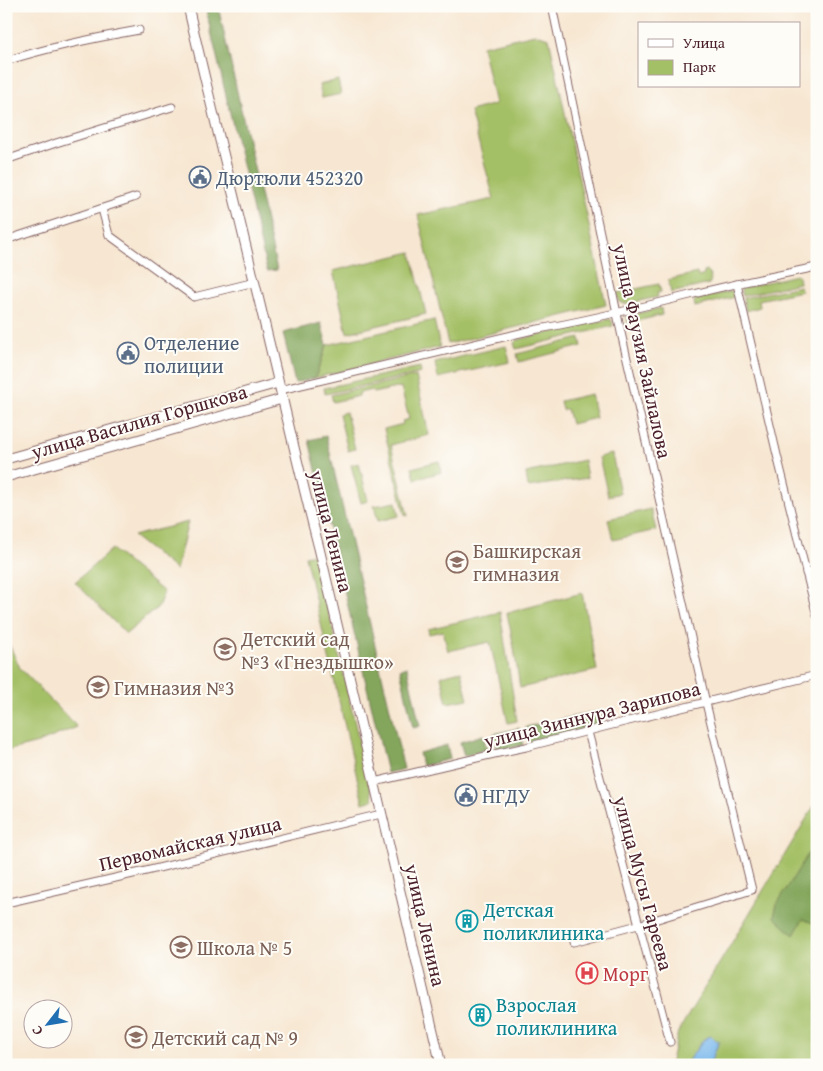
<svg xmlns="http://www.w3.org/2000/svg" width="823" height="1071" viewBox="0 0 823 1071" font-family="'Gentium Book Plus',serif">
<rect width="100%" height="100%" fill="#fdfcf7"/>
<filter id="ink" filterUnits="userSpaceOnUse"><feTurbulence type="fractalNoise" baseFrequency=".02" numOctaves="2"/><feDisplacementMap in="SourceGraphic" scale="10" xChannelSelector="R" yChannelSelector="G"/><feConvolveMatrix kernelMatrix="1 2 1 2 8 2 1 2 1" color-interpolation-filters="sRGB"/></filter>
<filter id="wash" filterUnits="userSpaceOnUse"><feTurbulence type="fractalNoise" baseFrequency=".0096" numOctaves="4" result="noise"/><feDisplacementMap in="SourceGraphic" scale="20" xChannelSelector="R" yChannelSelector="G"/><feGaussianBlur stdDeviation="1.12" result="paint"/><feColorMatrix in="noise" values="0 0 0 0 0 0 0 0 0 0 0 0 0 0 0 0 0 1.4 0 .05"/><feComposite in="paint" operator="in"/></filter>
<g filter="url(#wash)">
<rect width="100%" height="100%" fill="#f7e7d2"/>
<g fill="#a4c066" stroke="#777048">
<polygon points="535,34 549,38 606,305 448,344 418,215 494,199 470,111 495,104 482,46"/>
<polygon points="338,80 341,94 322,98 319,85"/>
<polygon points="411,252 426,314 347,333 333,271"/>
<path d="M707,271c4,4 5,9 2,13l-38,9 -3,-13 29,-7 1,4 6,-2v-3z"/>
<polygon points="796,275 798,276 799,283 742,296 741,290 742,288"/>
<polygon points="659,284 661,292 657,293 658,297 625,304 619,302 617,293"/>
<polygon points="800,286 801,291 759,300 760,307 746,311 743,298"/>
<polygon points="732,291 734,292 735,297 695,307 694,301 696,299"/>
<polygon points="661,308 662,315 628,323 626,316"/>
<polygon points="609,319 612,321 613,326 516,349 514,343 517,340"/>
<polygon points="434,320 440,347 315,378 327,345"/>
<polygon points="580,338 582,346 519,362 517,354"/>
<polygon points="506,346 510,362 438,378 435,363"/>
<polygon points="420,367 421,373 325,394 324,388"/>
<polygon points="416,376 429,435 391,445 408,516 405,515 384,429 403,424 402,421 409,419 401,387 373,393 372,390 359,393 359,396 333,402 331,395"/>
<polygon points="591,394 596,418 571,424 567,409 562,410 560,401"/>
<polygon points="346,412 355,449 348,451 339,414"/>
<polygon points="612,454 620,493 608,496 599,457"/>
<polygon points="584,460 587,478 528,487 526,473"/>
<polygon points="439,461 442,472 415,479 412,468"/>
<polygon points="359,463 368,501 361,503 351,465"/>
<polygon points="396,502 399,516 378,521 374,506"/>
<polygon points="651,509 656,530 613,540 608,519"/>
<polygon points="188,522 176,570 133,536"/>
<polygon points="112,549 164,592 158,607 126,634 75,582"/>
<polygon points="315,554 373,800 363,803 305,556"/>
<polygon points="582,593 597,670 520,688 514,648 507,613"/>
<polygon points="500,612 517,721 508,723 490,642 448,651 443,631 429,634 428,629"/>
<polygon points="6,638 20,668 77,727 38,743 6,751"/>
<polygon points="461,671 468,699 447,703 441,676"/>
<polygon points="817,801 817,1065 670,1065 678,1032"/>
</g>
<g fill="#83a65b" stroke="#666243">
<polygon points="205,6 218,6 277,270 267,271"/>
<polygon points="321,323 327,345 315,378 295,383 283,333"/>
<polygon points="326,436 404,769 387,773 309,440"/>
<polygon points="407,667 420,726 413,728 400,669"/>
<polygon points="600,711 604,725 529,744 526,727"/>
<polygon points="519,728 523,745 497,751 493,734"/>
<polygon points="483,735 487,749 464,756 460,742"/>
<polygon points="447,745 450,759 422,766 419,753"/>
<polygon points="817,839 817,921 815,924 803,919 794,935 774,917 777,904"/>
</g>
<polygon fill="#78b7ec" stroke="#616b8c" points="710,1036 719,1042 710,1063 708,1065 685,1065 703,1040"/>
</g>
<g filter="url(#ink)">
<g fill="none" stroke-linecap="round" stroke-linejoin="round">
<g stroke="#876565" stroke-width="9">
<g id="minor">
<polyline points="552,6 622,337 706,703 752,890 638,925 574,942"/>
<polyline points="678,6 678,7"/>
<path d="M6,61c43,-14 88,-23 133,-31"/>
<polyline points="6,160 56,143 172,107"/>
<polyline points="102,209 109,235 194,297 255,282"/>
<polyline points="6,240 136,197"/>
<polyline points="737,284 777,455 817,616"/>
<path d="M280,390l253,-60c53,-9 105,-22 157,-35 42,-11 84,-19 127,-28"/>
<polyline points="806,573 817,570"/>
<polyline points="588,732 670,1042"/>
<polyline points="374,782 494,754 526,747 608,726 817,675"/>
<polyline points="6,903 146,871 381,814"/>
</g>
</g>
<g stroke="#876565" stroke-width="11">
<g id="major">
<path d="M188,6c20,89 43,177 64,266 23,92 43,184 67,276l122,517"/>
<polyline points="6,459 278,383"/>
<polyline points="6,477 282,399"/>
</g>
</g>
<use href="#minor" stroke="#fff" stroke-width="7"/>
<use href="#major" stroke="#fff" stroke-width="9"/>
</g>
</g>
<defs>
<g id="civic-ring" transform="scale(1.125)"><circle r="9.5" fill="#fdfcf7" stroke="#5c6f8a" stroke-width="1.5"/><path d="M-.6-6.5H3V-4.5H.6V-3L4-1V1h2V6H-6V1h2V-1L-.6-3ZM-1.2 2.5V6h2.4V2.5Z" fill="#5c6f8a"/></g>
<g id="school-ring" transform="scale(1.125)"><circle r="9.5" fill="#fdfcf7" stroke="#8d6e63" stroke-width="1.5"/><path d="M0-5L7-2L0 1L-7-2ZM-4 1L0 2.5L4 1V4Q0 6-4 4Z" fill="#8d6e63"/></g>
<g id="building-ring" transform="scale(1.125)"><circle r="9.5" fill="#fdfcf7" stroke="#0f9aa8" stroke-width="1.5"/><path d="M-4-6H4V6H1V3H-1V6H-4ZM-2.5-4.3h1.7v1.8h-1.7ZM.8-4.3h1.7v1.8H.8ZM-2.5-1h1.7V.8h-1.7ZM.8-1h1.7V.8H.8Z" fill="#0f9aa8"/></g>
<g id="hospital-ring" transform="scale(1.125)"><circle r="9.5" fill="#fdfcf7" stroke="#e0444e" stroke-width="1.5"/><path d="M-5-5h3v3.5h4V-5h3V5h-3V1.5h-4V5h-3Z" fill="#e0444e"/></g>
</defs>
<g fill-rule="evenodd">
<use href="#civic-ring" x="200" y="177"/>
<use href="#civic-ring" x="128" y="353"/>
<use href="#school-ring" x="457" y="562"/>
<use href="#school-ring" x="225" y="649"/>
<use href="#school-ring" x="98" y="687"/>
<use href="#civic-ring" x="466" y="795"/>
<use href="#building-ring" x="467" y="921"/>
<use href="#school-ring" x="181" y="947"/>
<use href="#hospital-ring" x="587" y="973"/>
<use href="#building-ring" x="480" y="1015"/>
<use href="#school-ring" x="136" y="1037"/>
</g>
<g text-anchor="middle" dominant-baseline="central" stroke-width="4" stroke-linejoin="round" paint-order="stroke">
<g font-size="20" fill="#4e5e75" stroke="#fdfcf7" text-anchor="start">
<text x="216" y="177">Дюртюли 452320</text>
<text x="144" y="342">Отделение<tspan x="144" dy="23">полиции</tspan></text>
<text x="482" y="795">НГДУ</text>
</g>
<g font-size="20" fill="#4a1f2b" stroke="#fdfcf7">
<text transform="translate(643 351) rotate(78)">улица Фаузия Зайлалова</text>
<text transform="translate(139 421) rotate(-16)">улица Василия Горшкова</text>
<text transform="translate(332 531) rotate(76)">улица Ленина</text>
<text transform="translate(592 714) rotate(-14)">улица Зиннура Зарипова</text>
<text transform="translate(190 843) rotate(-13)">Первомайская улица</text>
<text transform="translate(644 883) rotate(75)">улица Мусы Гареева</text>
<text transform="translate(426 925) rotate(77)">улица Ленина</text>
</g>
<g font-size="20" fill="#785e54" stroke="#fdfcf7" text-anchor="start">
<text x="473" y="550">Башкирская<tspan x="473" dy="23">гимназия</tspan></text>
<text x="241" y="638">Детский сад<tspan x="241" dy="23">№3 «Гнездышко»</tspan></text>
<text x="114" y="687">Гимназия №3</text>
<text x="197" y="947">Школа № 5</text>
<text x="152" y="1037">Детский сад № 9</text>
</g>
<g font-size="20" fill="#0d838f" stroke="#fdfcf7" text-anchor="start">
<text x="483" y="909">Детская<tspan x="483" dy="23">поликлиника</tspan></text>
<text x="496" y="1004">Взрослая<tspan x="496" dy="23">поликлиника</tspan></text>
</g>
<g font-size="20" fill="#be3a42" stroke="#fdfcf7" text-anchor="start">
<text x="603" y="973">Морг</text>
</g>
</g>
<rect width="823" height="1071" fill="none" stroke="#fdfcf7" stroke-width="25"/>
<rect x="638" y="22" width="162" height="65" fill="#fdfcf7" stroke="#b5a4a5"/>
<rect x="648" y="39" width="25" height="8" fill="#ffffff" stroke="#b5a4a5"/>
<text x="683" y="48" font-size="15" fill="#4a1f2b">Улица</text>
<rect x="648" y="60" width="25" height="15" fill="#a4c066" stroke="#b5a4a5"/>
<text x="683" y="72" font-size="15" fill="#4a1f2b">Парк</text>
<g transform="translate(48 1024) rotate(239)"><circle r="24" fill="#fdfcf7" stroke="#b5a4a5"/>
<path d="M0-4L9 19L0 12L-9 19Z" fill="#1f6fb2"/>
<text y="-8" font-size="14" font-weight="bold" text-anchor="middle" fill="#4a1f2b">С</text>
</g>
</svg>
